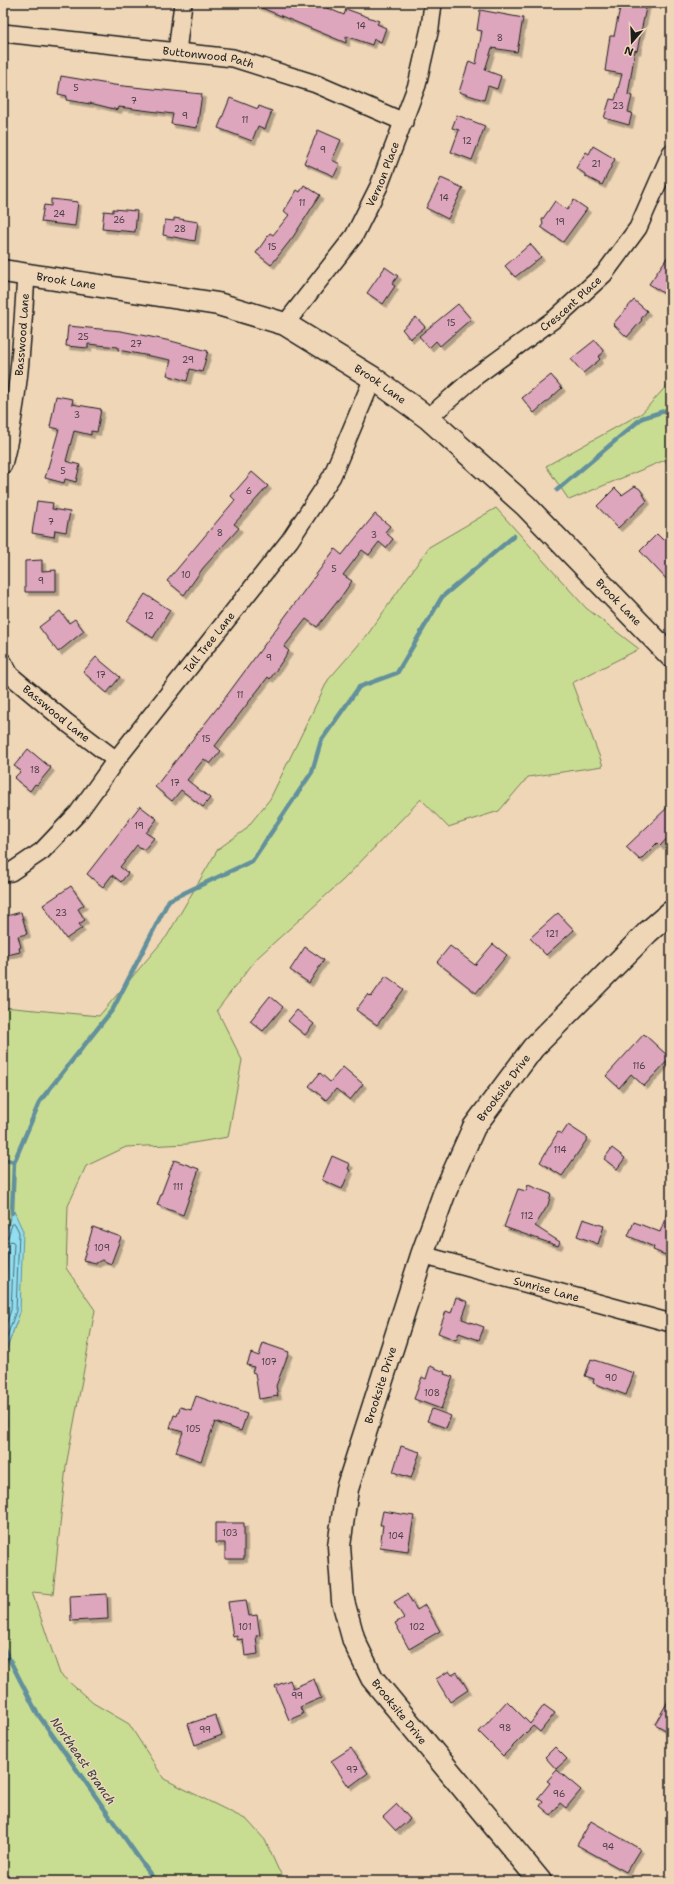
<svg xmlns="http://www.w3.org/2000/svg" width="674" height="1884" viewBox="0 0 674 1884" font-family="'Shantell Sans',sans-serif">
<defs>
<filter id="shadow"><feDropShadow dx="3.5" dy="3.5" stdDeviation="0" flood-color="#0004"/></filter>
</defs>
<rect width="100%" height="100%" fill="#efd6b7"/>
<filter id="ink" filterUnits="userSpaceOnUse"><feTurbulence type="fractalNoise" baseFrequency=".025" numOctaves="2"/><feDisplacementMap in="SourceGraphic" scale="8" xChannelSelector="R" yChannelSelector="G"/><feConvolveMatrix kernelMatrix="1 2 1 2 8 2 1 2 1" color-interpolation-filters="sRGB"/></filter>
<g filter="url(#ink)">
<g fill="#c9dd92" stroke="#727c57">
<polygon points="671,381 671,469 665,460 569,500 546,466 642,413"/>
<polygon points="496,508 586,608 639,649 572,683 603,766 528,777 499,811 448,827 421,799 343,880 257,958 217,1010 242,1060 228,1137 187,1144 126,1147 86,1166 68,1206 66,1268 95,1310 66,1466 53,1594 32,1592 60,1674 93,1703 129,1724 164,1779 247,1820 265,1840 278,1869 286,1881 3,1881 3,1463 7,1424 5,1354 20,1312 13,1209 3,1241 3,1007 99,1016 167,936 218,849 245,830 270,799 328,680 368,634 429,547"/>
</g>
<polygon fill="#91def1" stroke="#62909c" points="13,1209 23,1231 20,1312 5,1354 7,1424 3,1463 3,1241"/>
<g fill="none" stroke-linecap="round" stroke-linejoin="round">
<g stroke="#4b6a71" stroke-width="1">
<polyline points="3,1239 8,1237 12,1224 15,1224 19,1232 16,1311 3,1348"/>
<polyline points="3,1244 12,1241 14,1243 11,1310 3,1333"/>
<polyline points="3,1250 8,1252 5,1309 3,1316"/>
<polyline points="3,1385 3,1426"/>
</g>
<g stroke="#62909c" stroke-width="4.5">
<polyline points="557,490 642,418 671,409"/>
<polyline points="3,1159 14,1162 12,1213"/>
<polyline points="14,1162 40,1101 113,1009 169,900 252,861 312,772 321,741 359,687 397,673 442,597 514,536"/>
<polyline points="3,1647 37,1713 155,1881"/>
</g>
</g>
<g fill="#dda6bd" stroke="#1c1c1c" filter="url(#shadow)">
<polygon points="250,3 315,3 344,15 346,9 379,21 377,24 386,28 381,42 374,39 372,45 346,36 346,43"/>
<polygon points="621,3 647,3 637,51 635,50 628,95 632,96 628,112 632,113 629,125 604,118 610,99 615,100 622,74 605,71 610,36 614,36"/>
<polygon points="480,10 523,18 517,52 492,48 485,70 501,76 497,89 488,86 484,100 459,92 469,61 476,64 482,31 477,30"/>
<polygon points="61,76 114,85 202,94 197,128 171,124 173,114 119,107 118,110 90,103 90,104 66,100 67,96 58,94"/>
<polygon points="230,98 258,109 259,106 272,111 265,129 258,126 252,141 218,128"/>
<polygon points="457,115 485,126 472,160 451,152 459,130 452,128"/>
<polygon points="318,130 341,140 332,160 340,164 334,176 304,163"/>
<polygon points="593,146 615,159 602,185 585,176 585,174 576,168 586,152 589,154"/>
<polygon points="441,178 463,188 448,219 426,208"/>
<polygon points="304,185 320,195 293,237 271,265 256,253 270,233 273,235 289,215 284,211 297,190 300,192"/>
<polygon points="51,199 78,202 75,226 41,222 44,205 51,206"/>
<polygon points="574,200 587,209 563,242 541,227 543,224 542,220 555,201 567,210"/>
<polygon points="113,209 137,211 135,232 102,229 104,211 113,212"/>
<polygon points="174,218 198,222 195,241 163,235 165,220 174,221"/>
<polygon points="530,244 541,257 515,277 505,266"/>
<polygon points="671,252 671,298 649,284"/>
<polygon points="385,267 398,276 392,284 395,286 383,304 367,293"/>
<polygon points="634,300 647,311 641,319 642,320 627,337 613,324"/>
<polygon points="458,304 471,319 440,346 436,341 429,348 419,336"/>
<polygon points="416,317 425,327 410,339 402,329"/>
<polygon points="68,326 121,331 171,341 208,351 202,372 190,369 187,381 167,375 171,360 118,350 118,347 88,344 88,348 66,346"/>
<polygon points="595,340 604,352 598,357 600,359 598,361 583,373 571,359"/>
<polygon points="551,375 562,388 534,413 522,398"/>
<polygon points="56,396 73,399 72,404 101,409 97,432 91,431 91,435 74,431 66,461 80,465 76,482 65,479 64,483 45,478 59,429 50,427"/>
<polygon points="252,472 268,486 234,524 239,528 203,568 184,595 167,581 235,500 231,496"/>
<polygon points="635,486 640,489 647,501 618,528 597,506 615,488 622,495"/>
<polygon points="37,501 53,503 52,509 70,512 66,532 55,530 54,537 32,533"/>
<polygon points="375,514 390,526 385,532 393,539 386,548 379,542 369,555 362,550 343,575 352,581 341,597 317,627 306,619 284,647 289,651 270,679 268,677 215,746 221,751 210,764 204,759 187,780 210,798 203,807 181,790 172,801 155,787 222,702 335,549 342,555"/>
<polygon points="671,532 671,584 640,551 657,534 663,540"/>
<polygon points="42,560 42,571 56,570 56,592 25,592 25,561"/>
<polygon points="145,594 170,610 153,638 127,621"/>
<polygon points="60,611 69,623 75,619 84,631 58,652 39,627"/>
<polygon points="96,657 120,677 107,693 83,672"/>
<polygon points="28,749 51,768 37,785 35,784 30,791 14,778 21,771 14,766"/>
<polygon points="671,804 671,834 660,846 657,843 640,860 626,847"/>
<polygon points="140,806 157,819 146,833 154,838 144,850 137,845 120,867 128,873 121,882 112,875 103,887 87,874"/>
<polygon points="71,886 84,905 78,909 85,920 79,924 82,928 66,939 43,905"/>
<polygon points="21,912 27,934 18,936 21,947 19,948 20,952 3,956 3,917"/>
<polygon points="558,913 574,930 546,955 530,938"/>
<polygon points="493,944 507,955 476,993 437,962 450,946 475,965"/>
<polygon points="305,947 324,960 309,983 290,970"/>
<polygon points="386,976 404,989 377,1025 356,1010 368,994 371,997"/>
<polygon points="270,996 283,1007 263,1031 250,1021"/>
<polygon points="297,1010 314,1024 305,1035 288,1021"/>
<polygon points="644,1034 670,1058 644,1086 631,1074 619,1088 606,1076"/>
<polygon points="343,1067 363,1084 350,1100 336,1089 326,1100 309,1086 320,1073 330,1082"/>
<polygon points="568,1125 588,1138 562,1176 540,1162 558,1132 562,1134"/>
<polygon points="612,1148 625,1158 617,1169 604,1159"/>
<polygon points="332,1156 350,1164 348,1169 350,1170 342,1189 322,1180"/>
<polygon points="174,1160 199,1169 183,1215 157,1205"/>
<polygon points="528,1185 551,1194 548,1205 535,1226 560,1242 558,1246 504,1227 518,1189 526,1191"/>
<polygon points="670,1206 671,1257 653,1250 654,1247 628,1236 634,1222 660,1232"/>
<polygon points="583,1219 604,1226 598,1244 577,1236"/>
<polygon points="93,1227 121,1237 111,1264 102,1260 96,1263 83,1260"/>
<polygon points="456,1297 468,1302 462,1319 484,1327 479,1340 459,1333 456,1340 438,1333 446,1311 451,1313"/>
<polygon points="263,1343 289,1352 276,1386 278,1396 259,1399 255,1373 252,1372 254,1367 247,1365 251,1353 259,1356"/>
<polygon points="591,1359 634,1373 626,1395 593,1383 594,1379 585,1376"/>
<polygon points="430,1366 445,1372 444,1374 453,1377 441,1409 414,1399 422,1377 426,1379"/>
<polygon points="196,1396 247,1414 241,1431 215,1422 201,1461 176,1452 183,1432 170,1428 174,1415 177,1416 180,1407 191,1410"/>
<polygon points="432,1409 451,1416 446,1428 427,1421"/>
<polygon points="401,1446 420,1452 411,1478 393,1472"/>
<polygon points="383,1511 414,1516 408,1551 380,1547 383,1525 380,1525"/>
<polygon points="215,1523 244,1523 244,1559 225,1559 225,1543 215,1543"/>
<polygon points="107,1594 108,1619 71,1621 70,1596"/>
<polygon points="407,1594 417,1610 425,1605 440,1631 409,1649 395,1623 404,1618 394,1602"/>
<polygon points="246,1600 249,1616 257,1615 260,1635 256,1636 258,1654 245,1656 243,1639 238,1640 237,1636 233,1637 228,1602"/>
<polygon points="449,1671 452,1675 457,1672 468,1690 450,1702 436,1679"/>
<polygon points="314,1679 321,1698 300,1707 303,1714 289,1720 275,1686 290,1680 293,1688"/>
<polygon points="671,1696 671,1733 655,1724"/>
<polygon points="507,1701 530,1724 544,1705 555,1713 540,1732 533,1726 503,1756 479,1732"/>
<polygon points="215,1715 222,1735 195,1745 188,1724"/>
<polygon points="555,1747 567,1759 556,1769 545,1757"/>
<polygon points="351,1748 368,1773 349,1787 331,1761"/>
<polygon points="557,1770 581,1790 566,1808 560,1803 551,1815 540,1806 543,1802 538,1798 550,1783 547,1781"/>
<polygon points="397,1804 410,1819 396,1831 383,1817"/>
<polygon points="591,1821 640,1849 626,1872 577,1845"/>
</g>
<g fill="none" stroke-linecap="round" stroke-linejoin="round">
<g stroke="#1c1c1c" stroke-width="20">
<g id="street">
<path id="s1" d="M3,33l230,25 83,26 88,38"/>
<polyline points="177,52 183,3"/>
<path id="s2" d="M285,324l69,-88 25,-50 38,-101 13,-57 3,-25"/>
<path id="s3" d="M428,418l48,-42 81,-59 47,-43 34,-46 33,-75"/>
<path id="s4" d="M3,465c16,-62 19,-126 23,-190"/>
<path id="s5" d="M3,662l7,13 56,47 50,38"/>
<path id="s6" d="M3,873l8,-1 31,-21 36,-38 38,-53 174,-220 42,-64 41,-98"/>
<path id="s7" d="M422,1255l249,68"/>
</g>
</g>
<g stroke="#1c1c1c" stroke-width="25">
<g id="secondary">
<path id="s8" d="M3,271l215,33 67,20 88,54 55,40 98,88 145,150"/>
<path id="s9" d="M540,1881l-168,-203 -18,-37 -11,-40 -4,-55 8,-57 75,-234 22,-61 30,-67 59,-79 115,-116 23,-20"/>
</g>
</g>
<use href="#street" stroke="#efd6b7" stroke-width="17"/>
<use href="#secondary" stroke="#efd6b7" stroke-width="22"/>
</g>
</g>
<g text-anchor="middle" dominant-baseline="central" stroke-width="3" stroke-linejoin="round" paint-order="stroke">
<g font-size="9" fill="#4c3e44">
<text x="361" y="26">14</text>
<text x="500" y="38">8</text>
<text x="76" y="88">5</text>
<text x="134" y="101">7</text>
<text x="618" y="106">23</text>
<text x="185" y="116">9</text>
<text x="245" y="120">11</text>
<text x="467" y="141">12</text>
<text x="323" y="150">9</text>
<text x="596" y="164">21</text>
<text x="444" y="198">14</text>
<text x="302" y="203">11</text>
<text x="59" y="214">24</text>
<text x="119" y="220">26</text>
<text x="560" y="222">19</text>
<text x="180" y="229">28</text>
<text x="272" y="247">15</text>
<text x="451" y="323">15</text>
<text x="83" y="337">25</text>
<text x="136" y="344">27</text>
<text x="188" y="360">29</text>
<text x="77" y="415">3</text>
<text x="63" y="471">5</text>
<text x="249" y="491">6</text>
<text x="51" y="522">7</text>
<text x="220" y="533">8</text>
<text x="374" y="535">3</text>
<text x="334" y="569">5</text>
<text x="186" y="575">10</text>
<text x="41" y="581">9</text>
<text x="149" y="616">12</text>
<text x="269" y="658">9</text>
<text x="101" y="675">17</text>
<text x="240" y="695">11</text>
<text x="206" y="739">15</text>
<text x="35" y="770">18</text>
<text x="175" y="783">17</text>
<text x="139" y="826">19</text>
<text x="61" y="913">23</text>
<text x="552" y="934">121</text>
<text x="639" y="1066">116</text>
<text x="560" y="1150">114</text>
<text x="178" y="1187">111</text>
<text x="527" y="1216">112</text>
<text x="102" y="1248">109</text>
<text x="269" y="1362">107</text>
<text x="611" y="1378">90</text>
<text x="432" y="1393">108</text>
<text x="193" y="1429">105</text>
<text x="230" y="1533">103</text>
<text x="396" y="1536">104</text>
<text x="245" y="1627">101</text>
<text x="417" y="1627">102</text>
<text x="297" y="1696">99</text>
<text x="505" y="1728">98</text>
<text x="205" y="1730">99</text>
<text x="352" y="1770">97</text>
<text x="559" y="1794">96</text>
<text x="608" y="1847">94</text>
</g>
<g font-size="11" fill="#1c1c1c" stroke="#efd6b7">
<text stroke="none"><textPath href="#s1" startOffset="207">Buttonwood Path</textPath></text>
<text stroke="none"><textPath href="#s2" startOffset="180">Vernon Place</textPath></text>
<text stroke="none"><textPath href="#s8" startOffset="64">Brook Lane</textPath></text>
<text stroke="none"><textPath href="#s3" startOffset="183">Crescent Place</textPath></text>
<text stroke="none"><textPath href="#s4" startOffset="132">Basswood Lane</textPath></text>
<text stroke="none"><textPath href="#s8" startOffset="400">Brook Lane</textPath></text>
<text stroke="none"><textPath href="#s8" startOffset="724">Brook Lane</textPath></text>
<text stroke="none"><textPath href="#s6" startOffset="313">Tall Tree Lane</textPath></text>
<text stroke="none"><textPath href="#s5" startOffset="75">Basswood Lane</textPath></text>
<text stroke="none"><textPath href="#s9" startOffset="892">Brooksite Drive</textPath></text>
<text stroke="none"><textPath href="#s7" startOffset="129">Sunrise Lane</textPath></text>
<text stroke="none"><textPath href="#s9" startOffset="568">Brooksite Drive</textPath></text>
<text transform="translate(399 1712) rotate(51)">Brooksite Drive</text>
</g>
<g font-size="12" font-style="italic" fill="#334347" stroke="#efd6b7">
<text transform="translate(83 1761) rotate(55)">Northeast Branch</text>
</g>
</g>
<rect width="674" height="1884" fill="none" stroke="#efd6b7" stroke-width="16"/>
<rect x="8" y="8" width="658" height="1868" fill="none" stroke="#1c1c1c" stroke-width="1.5" filter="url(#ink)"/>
<g transform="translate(632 42) rotate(199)" stroke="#efd6b7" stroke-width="3" paint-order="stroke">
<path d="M0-3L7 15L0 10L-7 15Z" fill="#1c1c1c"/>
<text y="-6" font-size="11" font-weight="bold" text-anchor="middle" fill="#1c1c1c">N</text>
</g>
</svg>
